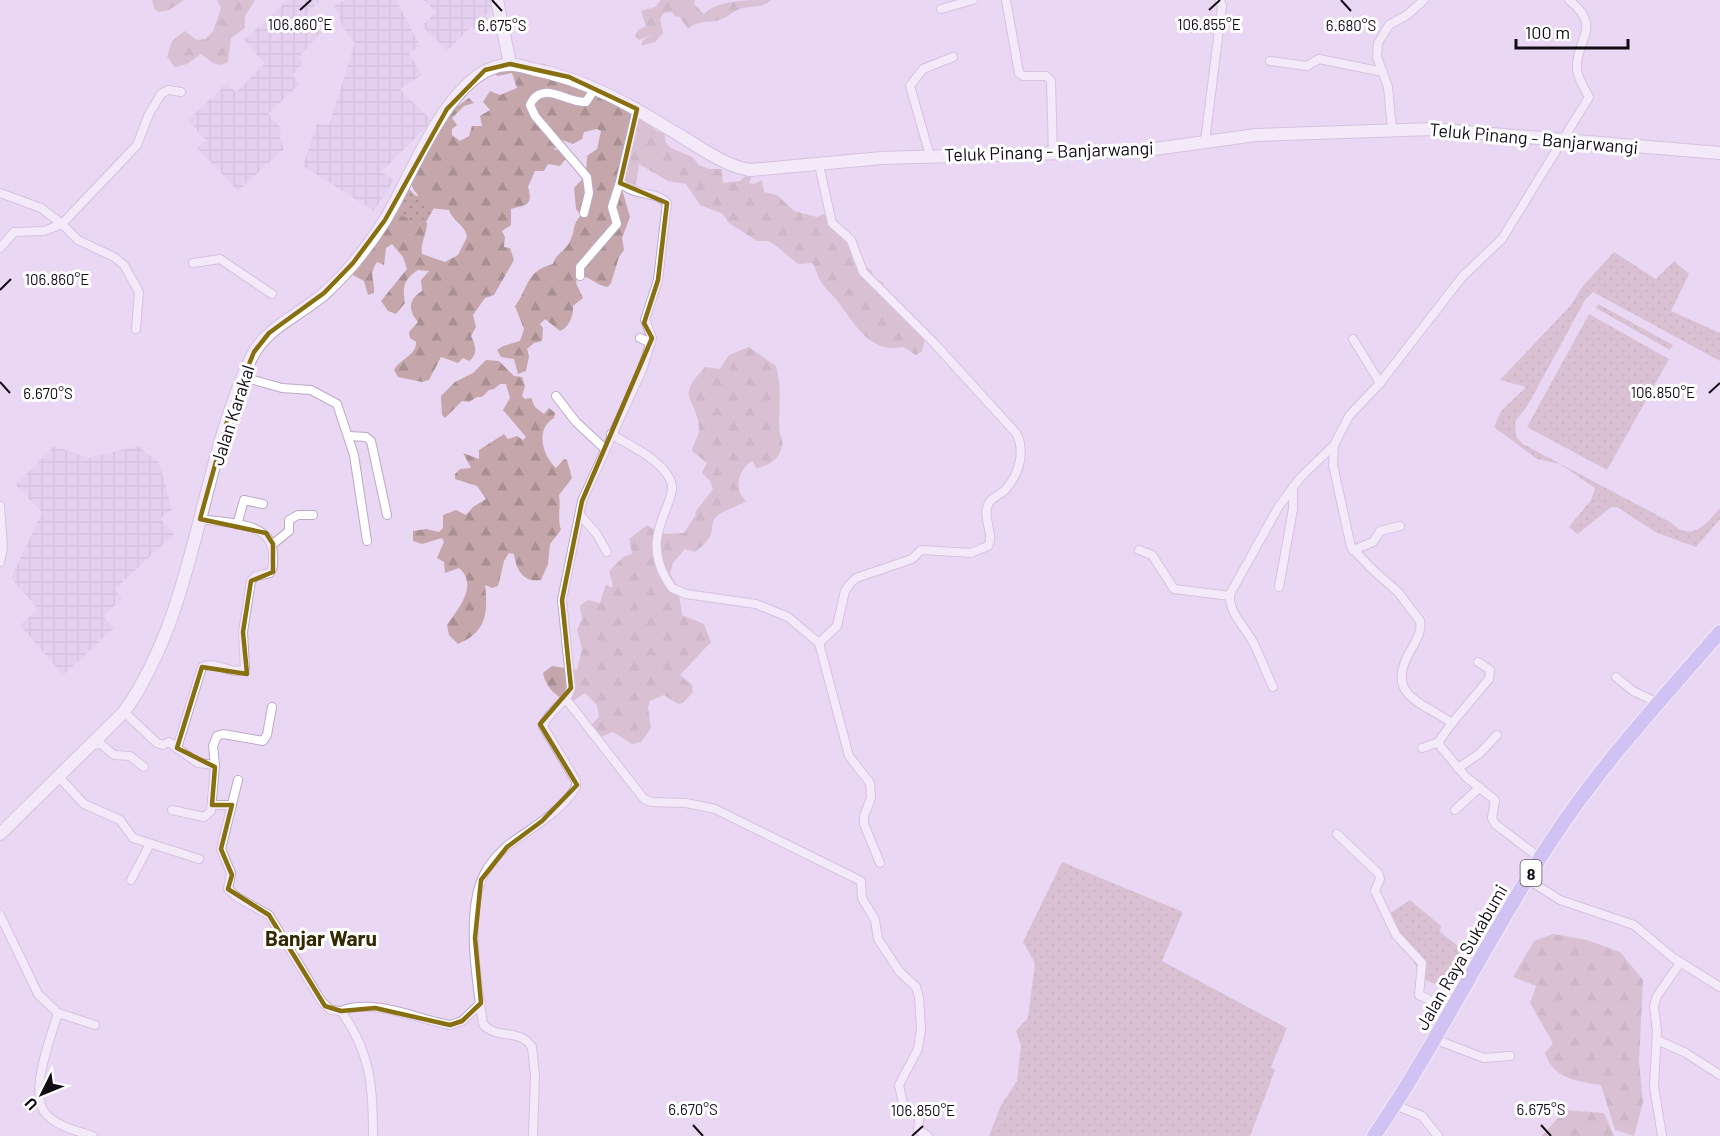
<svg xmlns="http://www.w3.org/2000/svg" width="1720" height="1136" viewBox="0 0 1720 1136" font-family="Barlow,sans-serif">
<defs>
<pattern id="industrial-grid" width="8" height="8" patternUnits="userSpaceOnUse" patternTransform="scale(1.5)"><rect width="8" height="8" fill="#dfc8eb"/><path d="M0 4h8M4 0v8" fill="none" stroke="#beabc9"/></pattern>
<pattern id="grass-dots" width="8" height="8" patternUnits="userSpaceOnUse" patternTransform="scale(1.5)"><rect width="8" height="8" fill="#c5a7ab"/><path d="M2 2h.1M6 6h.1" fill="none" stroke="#a88f92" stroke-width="1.8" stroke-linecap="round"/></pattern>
<pattern id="forest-firs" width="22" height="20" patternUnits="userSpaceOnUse" patternTransform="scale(1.5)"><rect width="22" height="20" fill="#c5a7ab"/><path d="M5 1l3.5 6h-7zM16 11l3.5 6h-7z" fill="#a88f92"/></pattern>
</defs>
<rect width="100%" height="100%" fill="#ead7f4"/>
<g fill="url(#industrial-grid)">
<polygon points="288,0 321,0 306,14 321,32 299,57 303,63 292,75 300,84 268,114 281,128 280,139 284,149 238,191 197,148 206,140 188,120 227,83 236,92 265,64 244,40"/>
<polygon points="345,0 396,0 420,46 409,53 422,75 400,89 432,121 381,172 394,180 374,211 303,166 317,124 329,125 355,43 346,33 334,6"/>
<polygon points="424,0 495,0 498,4 485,16 491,22 480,33 472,26 447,51 422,26 436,12"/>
<polygon points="54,446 89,458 138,446 159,462 172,509 160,519 174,534 115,589 122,599 103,616 114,628 63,675 20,625 38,609 11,578 42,512 16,485"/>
</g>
<g fill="url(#grass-dots)">
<polygon points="407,187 416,196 424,194 435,206 425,224 372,247"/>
<path d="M1614,252l42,27 18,-18 15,13 -18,37 49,22v28l-127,-69 -8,8 -57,105 -13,17 1,15 7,7 147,78c21,21 36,3 50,-14v11l-24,28 -39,-14 -40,-26h-6l-33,27 -9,-7 22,-27 4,-12 -35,-24 -23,-5 -43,-32 7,-16 25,-24 -26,-7 71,-75 11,-18z"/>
<polygon points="1598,304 1673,345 1670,350 1596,308"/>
<polygon points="1589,314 1669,359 1607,470 1527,427"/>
<polygon points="1062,862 1183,912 1162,961 1287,1028 1271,1067 1275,1070 1250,1136 989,1136 1001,1105 1017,1081 1021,1046 1016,1031 1028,1018 1035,963 1023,942"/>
<polygon points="1410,900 1441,926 1440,932 1467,953 1449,982 1441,987 1422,978 1413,960 1388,929 1386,916"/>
</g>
<g fill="url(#forest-firs)">
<polygon points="152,0 184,0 169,10 158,12 154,8"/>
<path d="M217,0h38l-10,16v12l-14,10 -3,24c-11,7 -18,-1 -27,-8l-14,10 -12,3 -8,-10 5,-16 13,-10 12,9 9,-1 7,-8 8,-23z"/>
<path d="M661,0h34l-1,4 10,10c13,-14 46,-14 67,-14 -10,9 -20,5 -31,9 -7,2 -13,9 -21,11 -11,3 -22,0 -31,9l-8,-12 -5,-1 -3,-4 -8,1 -4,5 3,15 -8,9 -14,4 2,-6 10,-6 -14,6 -4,-4 3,-6 8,-4 -5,-15 14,-4z"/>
<path d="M542,63l92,40 6,-1 -3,8c8,8 15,22 27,23l2,10 5,5 21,9 7,8 10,4h13l1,14 17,-2 8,-7 4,1 -3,8 5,1 8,-4 2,12 13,3 17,16 23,6 7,-3 21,16 16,35 10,5 3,7 9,6 4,11 39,41 -4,16 -6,4 -13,-8c-33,7 -48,-23 -65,-45 -5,-7 -14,-14 -18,-22 -3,-6 -4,-11 -8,-17l-14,1 -23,-19 -7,-4h-11l-28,-18 -6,-9 -23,-9 -14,-21 -18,-3 -29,-17 -3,21 -11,-3 -4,4 9,31 -8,21 2,12 -5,7 -8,26 -3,4c-11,-1 -19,-12 -30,-11l-2,7 7,15 -10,8c1,9 -4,22 -13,25l-15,-12 -5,5 3,4 -1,13 -8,2 -7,6 2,7 -3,15 -8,3 -4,-15 -13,-2 -4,-7 6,-4 17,-5 4,-12 -9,-23c14,-18 10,-35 38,-42 3,-11 13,-13 17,-23 6,-11 1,-14 11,-26l-5,-6 -2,-21 12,-13 1,-19 10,-7 4,-18 -4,-2 -13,3 -2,7 -9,5 -11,-4 -8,9 -4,-1 13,4 4,5 -7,9 -12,-2 -4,7h-9l-7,16c6,20 -4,18 -17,22v16l-9,6 3,6 -1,10 6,1 4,12 -20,35 -9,3 -12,17 3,12 -5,9c5,10 7,18 -2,25l-6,-3 -5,5 -17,-6 -12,23 -7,2 -24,-5 -4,-7c6,-11 23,-15 22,-28l-6,-4 -1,-6 9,-10c-10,-12 -10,-22 4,-31l-1,-11 8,-9 -11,-1c-14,9 -16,17 -13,33l-9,11 -8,-3 -7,-10 26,-32 -4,-12 -11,-13 -6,4 -2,17 -7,-3c-9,13 -2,17 -3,31l-6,2 -4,-14 -11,-6 2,-6 5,-2c6,-16 16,-26 27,-38 7,-7 7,-19 17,-28l-2,15 8,3v3l6,3 7,-6 4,4c0,11 -7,20 -5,31l23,8 13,-7 9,-18c-2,-13 -14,-15 -18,-27l-20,-2c-6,-10 -14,-13 -18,-24l36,-67 5,-7 17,-12 5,5 -10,3 -12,12 5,7 -5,4v6l8,6 9,-5 3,-10h10l-2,-10 10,-6 -7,-8 7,-11 10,4 17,-7 -5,-15 -15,3 -2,-3 10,-9 29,6z"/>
<path d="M749,347l27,19c6,20 3,41 3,61 0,8 6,14 2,23 -3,10 -15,17 -25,18l-3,-7 -3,1c-13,12 -16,27 -4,39 -9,6 -24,10 -29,15 -6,6 -4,11 -6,18 -2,7 -10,13 -16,18l-10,-3 -12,14 -3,11 8,14 4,27 22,9 7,18 -31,33 12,10 1,7 -10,11 -5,1 -14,-9 -14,6 -2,7 3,20 -10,14 -9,2 -19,-12 -17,7 -8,-11 11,-11 -2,-12 -12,-12 -12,8c-15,-1 -27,-13 -30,-28l9,-7 25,4 5,-21 -5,-19 5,-11 -2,-13 8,-6 12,3 6,-19 5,4 2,-2 -4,-15 14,-14 9,-3 -3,-15 18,-14 13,9 24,-1 12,-19 -1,-2 18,-23 -3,-8 -8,-8 5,-10 -15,-12c1,-8 8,-16 7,-23 -3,-33 -25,-28 6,-61l15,2 9,-14z"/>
<path d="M486,360l13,1 15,15 8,1 3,9 -3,10 3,3 6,-1 4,9 9,7 5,-6 6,5 -1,5c-19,11 -12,37 2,50l8,-9 3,1 5,18 -13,17c2,13 -2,22 2,35l-11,14 -2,20 -7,16c-18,3 -25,-11 -27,-26l-5,-1 -5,8 -6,25 -6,2 -7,-3c3,27 2,47 -27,59l-9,-9 -2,-10c11,-16 32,-40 12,-57l-14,5 -1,-11 -7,-4 7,-16 -2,-4 -20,6 -9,-3v-10l13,-2 13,3 4,-4v-13l13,-5 10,5 7,-8 13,-8 -9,-13 -22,-7v-5l5,-5 11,-1 -8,-15 16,6v-9l25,-16 4,5 9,-3 6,4 3,-3 -23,-27 7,-12 -4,-14h-6l-6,5 -5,1 -7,7h-5l-8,5 -7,-1 -17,17 -3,-3 -1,-19 14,-14 18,-9z"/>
<path d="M1553,934l34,6 33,12 23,28 -4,81 4,41 -9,34 -19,-6 -14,-45c-25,-4 -47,-6 -56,-32l8,-10 -23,-40 6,-17 -23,-9 21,-36z"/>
<polygon points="1565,1110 1604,1113 1614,1136 1542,1136"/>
</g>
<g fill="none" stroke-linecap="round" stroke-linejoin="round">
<g stroke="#bcaac6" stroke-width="10">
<g id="minor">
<polyline points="1006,0 1019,73 1023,76 1046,76 1051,81 1053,155"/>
<polyline points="941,9 973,0"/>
<polyline points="1270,61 1307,66 1319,59 1383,72"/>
<polyline points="1392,129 1388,87 1377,57 1378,43 1389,25 1407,15 1424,0"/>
<polyline points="1205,141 1222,6 1220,0"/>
<polyline points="930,156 910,86 923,69 953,57"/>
<polyline points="0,193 41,208 62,224 44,231 14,232 0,248"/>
<path d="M584,213l5,-20 -2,-16 -52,-61 -5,-11c11,-26 37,-2 56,-3l9,-14"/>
<polyline points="193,263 220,259 272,294"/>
<polyline points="580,276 580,267 617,224 612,207 620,182"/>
<polyline points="136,329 139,292 124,265 114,257 78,240 62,224 137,145 149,114 161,94 168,90 181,92"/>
<polyline points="640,338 651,343"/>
<polyline points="1353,339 1380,383"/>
<polyline points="243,377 282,388 311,390 337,404 354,455 367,541"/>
<polyline points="556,396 576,422 604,448"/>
<path d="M611,434c19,12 48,24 59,45 12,24 -37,55 2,109l14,6 70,10 32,13 31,26 30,113 21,27 1,15 -7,18v8l16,39"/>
<polyline points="349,436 366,437 371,441 387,515"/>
<polyline points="0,506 3,548 0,562"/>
<polyline points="580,515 596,533 607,552"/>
<polyline points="237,525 244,500 263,504"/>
<polyline points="273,544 289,531 289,520 298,515 313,515"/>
<polyline points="1139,550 1152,555 1174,589 1230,596"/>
<polyline points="1353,550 1373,542 1380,531 1400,526"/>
<polyline points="1279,587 1293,509 1293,487"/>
<path d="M819,643l18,-17 8,-35 5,-7 6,-6 56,-19 9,-9 50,3 17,-7c7,-12 -6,-27 0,-41 2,-7 12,-10 17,-15 14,-15 21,-39 11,-57l-81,-89 -72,-72 -12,-32 -19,-17 -13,-58"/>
<polyline points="1616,677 1633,691 1658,703"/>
<path d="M1273,687c-7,-15 -13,-31 -20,-45 -8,-15 -25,-30 -23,-48l49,-88 22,-29 32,-31"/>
<polyline points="566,699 644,799 651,802 686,803 715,809 861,881 862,898 875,920 878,939 899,971 916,987 919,997 921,1029 918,1049 899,1085 904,1108 920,1114 918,1130 928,1136"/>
<polyline points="124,712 157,743 163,745 169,742 177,748"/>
<polyline points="1452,723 1489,679 1490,670 1478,662"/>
<polyline points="91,745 101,744 114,755 130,756 144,767"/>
<polyline points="1422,748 1439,742"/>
<polyline points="215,765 213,746 217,736 223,734 263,741 267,735 272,707"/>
<polyline points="1458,768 1479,754 1497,735"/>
<polyline points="58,776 84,804 120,820 133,838 199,859"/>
<path d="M238,780l-17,69 10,24 -3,16 9,8 32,18 53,87 9,8 10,1c30,42 32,75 32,125"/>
<polyline points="212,805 232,805"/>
<path d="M172,810l32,7 7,-6 4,-46 -17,-2 -21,-15 25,-81c14,-7 30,9 43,2l-2,-37 8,-51 5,-5 14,-3c4,-5 3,-11 3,-18 0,-34 -47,-32 -73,-36"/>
<polyline points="1455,810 1480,787"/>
<polyline points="1337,834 1378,873 1380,879 1375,891 1396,935 1422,963 1419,995 1428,999 1446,1018"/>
<path d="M1540,858l-45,-34 -3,-6 3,-18 -29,-23 -26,-31 -1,-5 13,-18c-32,-22 -69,-28 -40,-75 5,-9 10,-17 8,-27l-22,-29 -25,-22 -22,-23 -18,-82 1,-20 15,-29 31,-33 82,-106 40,-38 87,-142c-4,-8 -11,-18 -12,-27 -2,-32 27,-42 -8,-70"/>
<polyline points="1527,879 1560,900 1634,925 1672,957 1720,987"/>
<polyline points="131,880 150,844"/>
<polyline points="0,915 38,994 58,1013 95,1025"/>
<path d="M341,1011c34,-13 75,8 109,14l12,-4 19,-18"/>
<path d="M58,1013c-7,24 -31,83 -11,102 12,12 30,16 46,21"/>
<polyline points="1434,1039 1484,1058 1510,1056"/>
<polyline points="1657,1040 1686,1053 1720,1075"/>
<polyline points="1395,1105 1422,1116 1438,1136"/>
<path d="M533,1136l2,-60 -3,-29c-12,-19 -36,-7 -49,-23 -6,-39 -17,-109 -1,-145 5,-13 18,-28 29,-36 22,-16 51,-32 65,-56v-6l-33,-55c5,-15 23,-22 28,-38l-9,-88 20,-99 60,-131 10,-32 -7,-18 13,-40 9,-77c-12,-13 -34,-6 -47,-21l17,-73"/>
<polyline points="1662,1136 1654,1086 1657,1031 1654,1006 1657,996 1680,963"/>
</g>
</g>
<g stroke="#bcaac6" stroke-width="14">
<g id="secondary">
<polyline points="497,0 510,64"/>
<path d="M0,834l124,-122c73,-104 74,-240 127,-354 15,-31 49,-43 74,-65 23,-21 43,-46 60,-73 26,-41 65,-153 122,-155 9,-1 17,2 25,4 60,12 101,38 152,69 20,12 42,28 66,32l132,-12 258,-7 116,-16 177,-6 287,24"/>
</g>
</g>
<g stroke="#fff" stroke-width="16">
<path id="trunk" d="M1374,1136c64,-94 113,-197 175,-292 50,-77 111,-143 171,-212"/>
</g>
<use href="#minor" stroke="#fff" stroke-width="8"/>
<use href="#secondary" stroke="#fff" stroke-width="12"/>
<use href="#trunk" stroke="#b2acf3" stroke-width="14"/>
</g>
<path d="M0 0H1720V1136H0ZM510,64l59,13 68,32 -17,74 47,20 -9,77 -14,43 8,15 -70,163 -20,99 9,88 -31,36 37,61 -35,36 -35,26 -26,33 -6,58 6,65 -19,18 -12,4 -75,-17 -34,3 -16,-5 -56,-91 -41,-26 4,-14 -11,-26 11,-44h-20l3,-38 -38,-19 25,-81 45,7 -4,-42 8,-51 22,-9v-28l-7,-11 -66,-14 30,-108 24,-59 15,-19 55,-40 29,-30 32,-43 62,-111 38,-39z" fill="#ead7f4" fill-opacity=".55" fill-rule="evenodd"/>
<path fill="none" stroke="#887010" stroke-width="4.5" stroke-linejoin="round" d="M510,64l59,13 68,32 -17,74 47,20 -9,77 -14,43 8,15 -70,163 -20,99 9,88 -31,36 37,61 -35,36 -35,26 -26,33 -6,58 6,65 -19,18 -12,4 -75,-17 -34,3 -16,-5 -56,-91 -41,-26 4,-14 -11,-26 11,-44h-20l3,-38 -38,-19 25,-81 45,7 -4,-42 8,-51 22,-9v-28l-7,-11 -66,-14 30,-108 24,-59 15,-19 55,-40 29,-30 32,-43 62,-111 38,-39z"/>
<path fill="none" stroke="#120c15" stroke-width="2" d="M492,0l10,11M1341,0l10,11M300,10l11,-10M1209,10l11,-10M0,290l11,-11M0,382l10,11M1709,393l11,-10M693,1125l10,11M1541,1125l10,11M912,1136l11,-10"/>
<g text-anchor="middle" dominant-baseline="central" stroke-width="6" stroke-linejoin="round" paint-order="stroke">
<rect fill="#fff" stroke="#59555b" stroke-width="1.5" x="1520.5" y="860" width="21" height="26" rx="4.5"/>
<g font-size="16" font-weight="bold" fill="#120c15">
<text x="1531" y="873">8</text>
</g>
<g font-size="18" fill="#120c15" stroke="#fff">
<text transform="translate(1534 138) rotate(5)">Teluk Pinang - Banjarwangi</text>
<text transform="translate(1049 151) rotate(-2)">Teluk Pinang - Banjarwangi</text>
<text transform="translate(232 415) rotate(-72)">Jalan Karakal</text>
<text transform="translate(1461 957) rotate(-60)">Jalan Raya Sukabumi</text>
</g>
<g font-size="21" font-weight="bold" fill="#332800" stroke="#fff">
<text x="321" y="937">Banjar Waru</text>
</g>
</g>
<g font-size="15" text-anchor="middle" fill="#120c15" stroke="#fff" stroke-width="6" stroke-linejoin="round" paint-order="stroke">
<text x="300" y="30">106.860°E</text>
<text x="1209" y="30">106.855°E</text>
<text x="502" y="31">6.675°S</text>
<text x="1351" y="31">6.680°S</text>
<text x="57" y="285">106.860°E</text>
<text x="1663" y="398">106.850°E</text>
<text x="48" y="399">6.670°S</text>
<text x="693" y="1115">6.670°S</text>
<text x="1541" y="1115">6.675°S</text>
<text x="923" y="1116">106.850°E</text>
</g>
<g transform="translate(42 1094) rotate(227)" stroke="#ffffff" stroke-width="4.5" paint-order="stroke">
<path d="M0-4.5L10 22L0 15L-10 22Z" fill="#120c15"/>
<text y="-9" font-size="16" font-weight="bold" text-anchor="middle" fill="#120c15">U</text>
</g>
<path d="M1516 39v9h112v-9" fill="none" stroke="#120c15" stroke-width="3"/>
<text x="1525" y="39" font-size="18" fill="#120c15" stroke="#ffffff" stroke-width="4.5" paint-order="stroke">100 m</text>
</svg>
